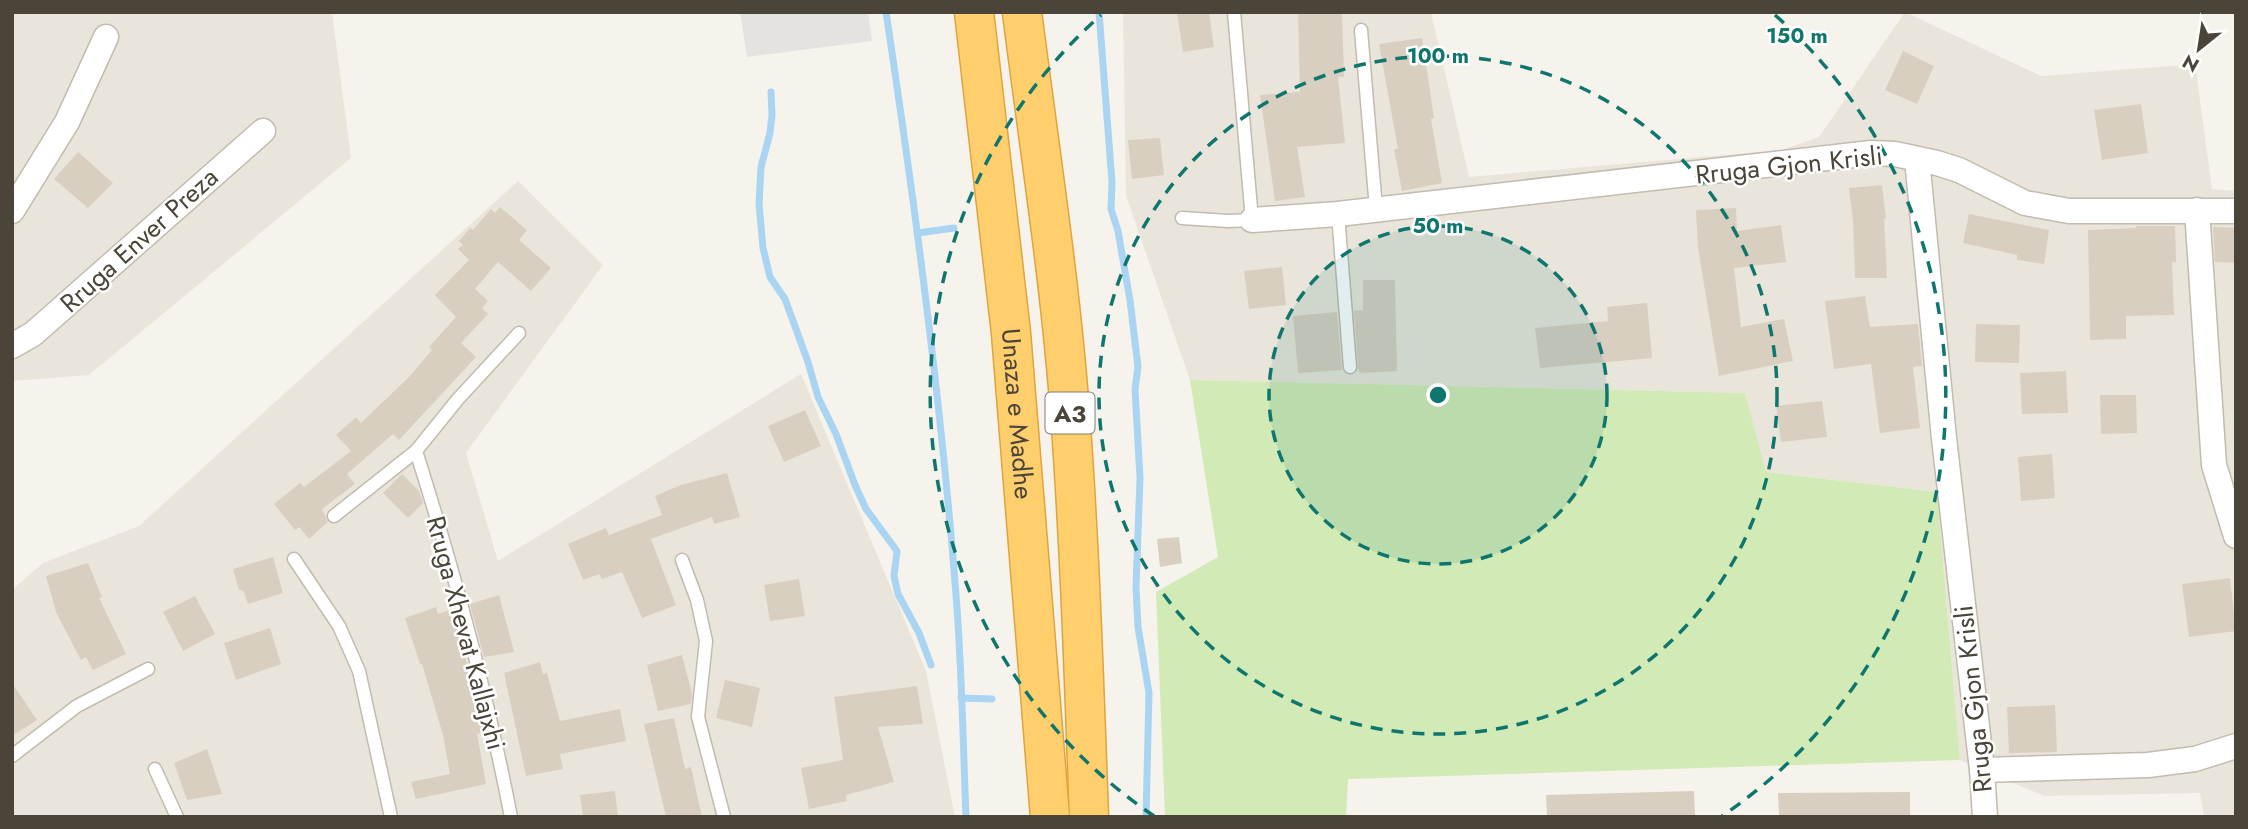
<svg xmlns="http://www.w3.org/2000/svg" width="2248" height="829" viewBox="0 0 2248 829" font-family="Jost,sans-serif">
<rect width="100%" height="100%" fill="#f6f3ec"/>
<g fill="#eae5da">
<polygon points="12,12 332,12 351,158 89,375 12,381"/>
<polygon points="1123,12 1431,12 1469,177 1782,150 1819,137 1905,12 2041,76 2195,64 2212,189 2236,191 2236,817 2204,817 2200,793 2044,796 1960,760 1937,492 1765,472 1745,393 1190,380 1126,196"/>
<polygon points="518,181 603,265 466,453 498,561 801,374 926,671 955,817 12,817 12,590 43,563 139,526"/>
</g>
<polygon fill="#d2eab5" points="1190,380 1745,393 1766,472 1937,492 1960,760 1348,779 1346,817 1165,817 1156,592 1218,557"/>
<polygon fill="#e5e3e0" points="740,12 868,12 872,41 747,57"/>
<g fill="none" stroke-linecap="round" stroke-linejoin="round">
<g stroke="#a9d4f2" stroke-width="7">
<path d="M886,12c29,194 55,388 70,583 6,74 7,148 10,222"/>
<polyline points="1099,12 1112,182 1111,209 1118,231 1130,300 1138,367 1135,389 1140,478 1136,588 1138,627 1149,693 1146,817"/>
<polyline points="771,92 772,115 770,133 761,167 759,204 763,248 770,277 785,299 808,362 818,397 836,434 855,485 866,509 897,551 894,576 898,594 919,633 931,665"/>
<polyline points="918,233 954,228"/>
<polyline points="961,698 992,699"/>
</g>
</g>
<g fill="#d8cfc1">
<polygon points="1177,12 1209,12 1214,47 1183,52"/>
<polygon points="1298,12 1342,12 1344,77 1338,77 1345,143 1297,147 1305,197 1275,201 1260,95 1300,92"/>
<polygon points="1422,38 1434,118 1431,119 1442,183 1402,191 1394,149 1398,149 1379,44"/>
<polygon points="1903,51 1934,66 1917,104 1885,90"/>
<polygon points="2141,104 2148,153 2102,160 2094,110"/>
<polygon points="1160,138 1164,175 1132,179 1128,140"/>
<polygon points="78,152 113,183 88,208 54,179"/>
<polygon points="1882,185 1886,219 1884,219 1887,278 1855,278 1853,221 1849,188"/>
<polygon points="500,207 527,230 519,240 551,268 531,291 498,262 475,289 488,301 482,308 488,314 461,343 476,357 399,440 393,434 347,474 355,484 322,509 328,522 309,539 299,527 295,530 274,504 300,483 304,487 351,451 336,435 356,417 361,423 410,376 432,350 429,347 456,317 435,295 469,260 458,249 463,245 459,241 470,228 473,230 491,209 495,213"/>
<polygon points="1736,208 1737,231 1781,225 1786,262 1734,268 1741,327 1784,319 1793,361 1719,376 1698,248 1696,210"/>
<polygon points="1969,214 2049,230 2044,264 2017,260 2017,255 1963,243"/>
<polygon points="2136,226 2175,226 2176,262 2172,262 2174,315 2126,316 2126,339 2090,340 2088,230 2136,228"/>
<polygon points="2213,227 2236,228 2236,263 2215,262"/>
<polygon points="1282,267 1286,305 1249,309 1244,271"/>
<polygon points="1363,280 1395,280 1397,371 1360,373 1358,368 1354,311 1363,310"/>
<polygon points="1865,296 1870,327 1918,324 1922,366 1913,367 1920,428 1880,433 1871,364 1834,369 1825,301"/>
<polygon points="1647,303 1652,358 1540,368 1535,328 1608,321 1607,307"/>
<polygon points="1337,312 1342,370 1298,373 1293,316"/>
<polygon points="1976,324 2020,325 2019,363 1975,362"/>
<polygon points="2066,371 2068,413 2022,414 2020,373"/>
<polygon points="2100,395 2136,395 2137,433 2101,434"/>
<polygon points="1822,401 1827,437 1781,442 1776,406"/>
<polygon points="805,410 821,446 784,462 768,426"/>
<polygon points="2052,454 2055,498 2021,501 2018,457"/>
<polygon points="727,473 740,517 714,524 712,517 651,539 676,605 642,618 622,572 602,579 599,574 583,580 568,544 606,528 609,535 662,515 655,496 681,485"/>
<polygon points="402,474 419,491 423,503 408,518 383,493"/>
<polygon points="1179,537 1182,563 1160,567 1157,539"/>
<polygon points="273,557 283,593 248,604 243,590 239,590 233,569"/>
<polygon points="88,563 102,597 99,598 126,654 93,670 86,657 81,660 56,612 46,576"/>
<polygon points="2230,578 2236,631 2189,637 2182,584"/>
<polygon points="799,579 805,616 770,621 764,585"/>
<polygon points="499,595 514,652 484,657 470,604"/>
<polygon points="195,596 215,634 183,651 163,612"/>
<polygon points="436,607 438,614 453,609 484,732 477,734 486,784 416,799 411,782 450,774 443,735 422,664 420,664 405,618"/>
<polygon points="270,628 281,664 236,680 224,643"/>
<polygon points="682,655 692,694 691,704 658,711 647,665"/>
<polygon points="540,662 543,674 547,673 560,721 620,709 626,741 560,754 563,769 526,776 504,673"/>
<polygon points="725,680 760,688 752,727 716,718"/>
<polygon points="12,683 37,720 12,736"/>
<polygon points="917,686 923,724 878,727 894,782 846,795 847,801 809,809 801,768 843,760 834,697"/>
<polygon points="2055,705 2057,752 2009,753 2007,707"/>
<polygon points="674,718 685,769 691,767 702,817 666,817 644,724"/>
<polygon points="207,749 222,794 187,800 174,763"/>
<polygon points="615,791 618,817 583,817 580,795"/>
<polygon points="1694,791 1695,817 1547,817 1546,795"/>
<polygon points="1910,792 1910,817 1779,817 1778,793"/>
</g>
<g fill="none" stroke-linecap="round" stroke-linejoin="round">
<g stroke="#c2bbae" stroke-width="15">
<g id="lane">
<polyline points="1361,30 1376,209"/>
<polyline points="1338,214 1350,367"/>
<polyline points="1182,218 1228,221 1252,220 1234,12"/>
<path d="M416,451c38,120 71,242 95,366"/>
<polyline points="334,516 416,451 458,399 519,333"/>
<polyline points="294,559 339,626 359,671 391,817"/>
<polyline points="682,560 697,600 706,641 698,717 724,817"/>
<polyline points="12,756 77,706 148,669"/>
<polyline points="155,769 177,817"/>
</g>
</g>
<g stroke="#c2bbae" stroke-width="27">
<g id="street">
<polyline points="1917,159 1944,438 1982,770 1985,817"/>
<polyline points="2197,210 2214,465 2236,536"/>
<polyline points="12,211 67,122 106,37"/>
<polyline points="1252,220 1338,214 1871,153 1895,154 1937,163 1959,170 2025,203 2069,211 2236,211"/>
<polyline points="12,346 33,334 263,131"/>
<polyline points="1982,770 2148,765 2195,759 2236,746"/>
</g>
</g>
<g stroke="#e0a43c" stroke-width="41">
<g id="highway">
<path id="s1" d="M974,12l37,321 39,484"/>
<path d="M1022,12c17,134 38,267 48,401 10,135 14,269 19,404"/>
</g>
</g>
<use href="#lane" stroke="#fff" stroke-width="12"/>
<use href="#street" stroke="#fff" stroke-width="24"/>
<use href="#highway" stroke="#ffcf6e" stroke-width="38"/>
</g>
<circle cx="1438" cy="395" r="169" fill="#0f766e" fill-opacity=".12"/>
<g fill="none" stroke="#0f766e" stroke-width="3.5" stroke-dasharray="12 9">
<circle cx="1438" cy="395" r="169"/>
<circle cx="1438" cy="395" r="339"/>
<path d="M1154 816A508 508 0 0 1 1101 15M1775 15A508 508 0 0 1 1722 816"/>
</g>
<g text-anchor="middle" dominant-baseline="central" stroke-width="5" stroke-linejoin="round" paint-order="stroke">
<rect fill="#fff" stroke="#817c74" stroke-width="2" x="1045.5" y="392.5" width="49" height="41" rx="5"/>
<g font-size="24" font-weight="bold" fill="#4b4439">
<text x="1070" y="413">A3</text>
</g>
<g font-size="26" fill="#4b4439" stroke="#fff">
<text transform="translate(1789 165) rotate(-6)">Rruga Gjon Krisli</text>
<text transform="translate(139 240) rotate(-42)">Rruga Enver Preza</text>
<text stroke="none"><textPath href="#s1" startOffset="404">Unaza e Madhe</textPath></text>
<text transform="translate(466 633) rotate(75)">Rruga Xhevat Kallajxhi</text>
<text transform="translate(1973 699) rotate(-96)">Rruga Gjon Krisli</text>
</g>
</g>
<circle cx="1438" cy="395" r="10" fill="#0f766e" stroke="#fff" stroke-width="3.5"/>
<g font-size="21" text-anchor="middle" font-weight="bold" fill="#0f766e" stroke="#fff" stroke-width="5" stroke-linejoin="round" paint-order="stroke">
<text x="1797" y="43">150 m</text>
<text x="1438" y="63">100 m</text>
<text x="1438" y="233">50 m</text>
</g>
<rect width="2248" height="829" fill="none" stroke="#4b4439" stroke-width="28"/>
<g transform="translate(2199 49) rotate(210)" stroke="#ffffff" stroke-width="5" paint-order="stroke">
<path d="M0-5L12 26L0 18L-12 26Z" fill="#4b4439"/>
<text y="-10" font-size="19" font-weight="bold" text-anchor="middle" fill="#4b4439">N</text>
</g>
</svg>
